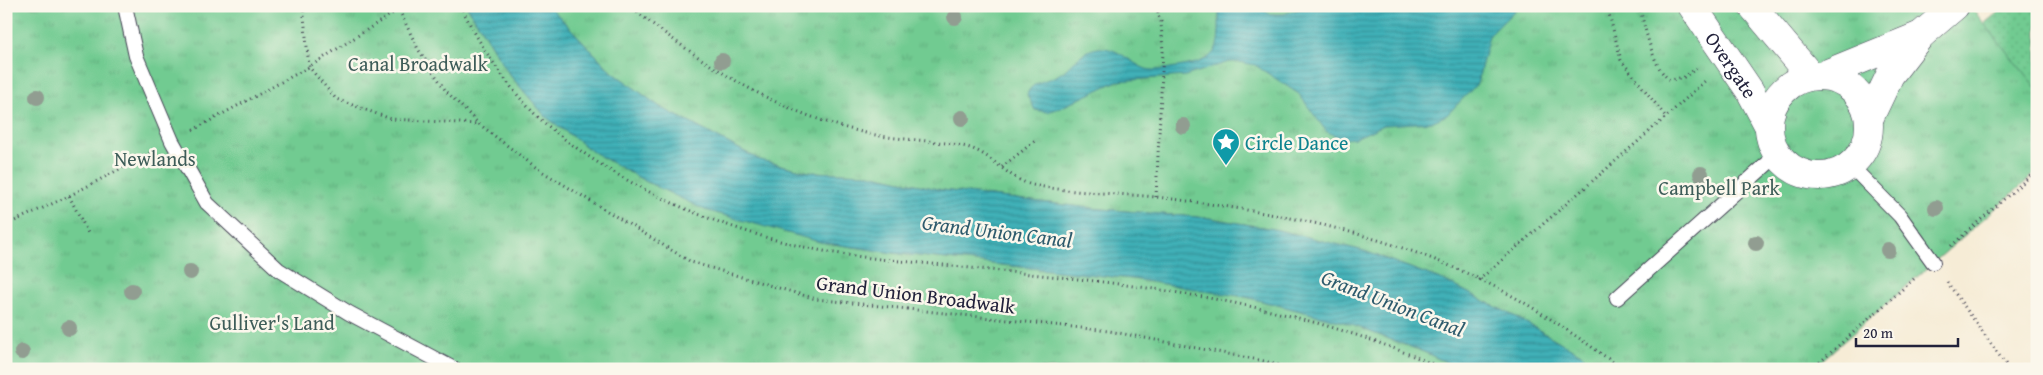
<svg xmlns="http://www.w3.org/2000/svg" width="2043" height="375" viewBox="0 0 2043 375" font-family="'Gentium Book Plus',serif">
<defs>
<pattern id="grass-dots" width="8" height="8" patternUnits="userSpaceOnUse" patternTransform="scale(1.25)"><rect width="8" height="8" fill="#71cb91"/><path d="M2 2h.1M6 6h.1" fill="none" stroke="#62ae7e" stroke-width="1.8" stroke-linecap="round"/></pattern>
<pattern id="park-tufts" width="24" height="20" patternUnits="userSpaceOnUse" patternTransform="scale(1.25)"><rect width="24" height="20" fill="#71cb91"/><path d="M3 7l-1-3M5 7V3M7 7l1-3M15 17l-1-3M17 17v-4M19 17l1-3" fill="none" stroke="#62ae7e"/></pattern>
<pattern id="water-rules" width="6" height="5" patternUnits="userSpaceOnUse" patternTransform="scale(1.25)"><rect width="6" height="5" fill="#3fb0b7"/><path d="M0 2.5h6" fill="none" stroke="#348f96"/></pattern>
</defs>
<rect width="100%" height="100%" fill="#fbf7ec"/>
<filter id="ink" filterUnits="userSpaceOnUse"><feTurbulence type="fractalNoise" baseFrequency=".02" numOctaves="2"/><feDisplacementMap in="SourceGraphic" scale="10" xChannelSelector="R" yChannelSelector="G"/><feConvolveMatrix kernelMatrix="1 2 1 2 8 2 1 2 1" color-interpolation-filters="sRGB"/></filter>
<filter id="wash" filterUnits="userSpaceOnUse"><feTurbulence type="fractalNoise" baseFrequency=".0096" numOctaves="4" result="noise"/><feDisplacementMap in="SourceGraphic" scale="20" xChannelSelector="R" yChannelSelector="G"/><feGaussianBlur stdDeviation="1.12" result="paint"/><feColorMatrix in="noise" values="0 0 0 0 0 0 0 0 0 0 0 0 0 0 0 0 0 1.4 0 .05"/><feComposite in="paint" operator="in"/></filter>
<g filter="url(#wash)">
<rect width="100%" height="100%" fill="#f6ecd6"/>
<polygon fill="url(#grass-dots)" stroke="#4a7666" points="2006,6 2037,6 2037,128 1970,35"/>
<g fill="url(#park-tufts)" stroke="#4a7666">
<polygon points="6,6 467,6 509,74 546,117 593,152 647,182 820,242 901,254 1133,279 1246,297 1344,322 1424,352 1461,369 6,369"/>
<polygon points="549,6 1970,6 2037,89 2037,172 1812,369 1600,369 1581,354 1512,315 1443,280 1364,251 1274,229 1209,218 1090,208 942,190 869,174 809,172 760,160 660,107 611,71"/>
</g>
<g fill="url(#water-rules)" stroke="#306979">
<polygon points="467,6 549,6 611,71 660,107 760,160 809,172 869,174 942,190 1090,208 1209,218 1274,229 1364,251 1443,280 1512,315 1581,354 1600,369 1461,369 1424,352 1344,322 1246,297 1133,279 901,254 820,242 705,210 647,182 593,152 546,117 509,74"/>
<path d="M1219,6h34l18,8h13l24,-8h211l-30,30 -12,48 -30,31 -16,7 -47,3 -29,13 -14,1 -15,-8 -27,-37 -44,-29 -16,-3h-10l-44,14 -68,5 -57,27 -13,4 -12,-2 -8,-15c3,-13 20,-14 31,-20 14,-8 22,-25 40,-27 19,-2 32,15 48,21 10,3 21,-1 31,-2 46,-7 42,-19 42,-61z"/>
</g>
</g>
<g filter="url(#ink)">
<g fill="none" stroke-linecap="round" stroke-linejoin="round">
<g stroke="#424052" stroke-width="16">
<g id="service">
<polyline points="125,6 136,56 172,141 207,203 279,270 349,313 454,369"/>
<polyline points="1850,165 1900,216 1933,262"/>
<polyline points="1617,298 1777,155"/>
</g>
</g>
<g stroke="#424052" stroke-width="29">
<g id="tertiary">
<path id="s1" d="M1692,6l58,85 18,34"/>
<polyline points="1752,6 1811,76"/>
<polyline points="1823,75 1921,35"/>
<circle cx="1819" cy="126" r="50"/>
<polyline points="1869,119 1890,75 1921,35 1955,6"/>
</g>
</g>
<g stroke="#424052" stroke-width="3" stroke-dasharray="1 4" stroke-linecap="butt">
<polyline points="303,6 309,67 336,99 391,119 478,124"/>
<polyline points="397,6 418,49 446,91 479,124 538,169 691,262 816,299 1109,331 1264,361 1292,369"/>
<path d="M461,6c17,38 54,93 86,119 76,64 174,105 271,125 41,8 83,11 125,15 63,7 127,12 190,21 110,15 210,38 311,83"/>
<path d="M629,6c76,59 142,105 237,127 33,8 69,6 101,14 26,7 40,32 66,38 40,8 82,8 123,12 34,4 69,9 102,15 95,16 193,46 275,96 31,19 60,40 90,61"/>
<polyline points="1607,6 1621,60 1666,117 1706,80"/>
<path d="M1639,6c6,19 14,66 32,74l13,-3 13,-9"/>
<polyline points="193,130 309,67 404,6"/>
<polyline points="1002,167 1036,140"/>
<polyline points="69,196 88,233"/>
<polyline points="1156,197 1163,52 1161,22 1156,6"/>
<polyline points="6,225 69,196 150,153"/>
<polyline points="1951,246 2037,170"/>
<polyline points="1479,280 1666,117"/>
<polyline points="1947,282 2009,369"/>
<polyline points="1812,369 1915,278"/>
</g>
<use href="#service" stroke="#fff" stroke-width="14"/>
<use href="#tertiary" stroke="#fff" stroke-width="28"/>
</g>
<g fill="#919d91">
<circle cx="955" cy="17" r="8"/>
<circle cx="722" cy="61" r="8"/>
<circle cx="37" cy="97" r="8"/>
<circle cx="962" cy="118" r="8"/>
<circle cx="1183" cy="126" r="8"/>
<circle cx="1701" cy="174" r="8"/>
<circle cx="1936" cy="208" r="8"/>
<circle cx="1756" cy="243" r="8"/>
<circle cx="1888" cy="250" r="8"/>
<circle cx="190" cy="272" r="8"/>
<circle cx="132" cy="291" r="8"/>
<circle cx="69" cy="328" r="8"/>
<circle cx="22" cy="352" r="8"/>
</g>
</g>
<defs>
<g id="sight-pin" transform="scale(1.4375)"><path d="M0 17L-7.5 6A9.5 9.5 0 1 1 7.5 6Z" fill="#0f9aa8" stroke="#fbf7ec"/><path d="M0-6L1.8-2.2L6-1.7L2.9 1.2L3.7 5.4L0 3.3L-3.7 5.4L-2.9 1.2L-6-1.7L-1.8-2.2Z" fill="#fff"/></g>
</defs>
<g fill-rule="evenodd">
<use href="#sight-pin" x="1226" y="142"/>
</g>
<g text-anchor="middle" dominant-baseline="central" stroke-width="5" stroke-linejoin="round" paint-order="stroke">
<g font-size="20" fill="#3e5d59" stroke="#fbf7ec">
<text x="418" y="63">Canal Broadwalk</text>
<text x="155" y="158">Newlands</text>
<text x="1719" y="187">Campbell Park</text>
<text x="272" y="322">Gulliver's Land</text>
</g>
<g font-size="20" fill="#22223b" stroke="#fbf7ec">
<text stroke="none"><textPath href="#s1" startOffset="71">Overgate</textPath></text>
<text transform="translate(916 294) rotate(7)">Grand Union Broadwalk</text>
</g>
<g font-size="20" fill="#0d838f" stroke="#fbf7ec" text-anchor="start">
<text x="1245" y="142">Circle Dance</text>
</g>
<g font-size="21" font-style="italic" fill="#2e5b6d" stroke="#fbf7ec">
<text transform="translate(997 231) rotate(7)">Grand Union Canal</text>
<text transform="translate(1393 303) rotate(21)">Grand Union Canal</text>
</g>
</g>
<rect width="2043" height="375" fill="none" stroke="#fbf7ec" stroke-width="25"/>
<path d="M1856 338v8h102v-8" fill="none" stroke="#22223b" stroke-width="2.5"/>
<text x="1863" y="338" font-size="15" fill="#22223b" stroke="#fbf7ec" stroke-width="4" paint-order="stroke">20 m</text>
</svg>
